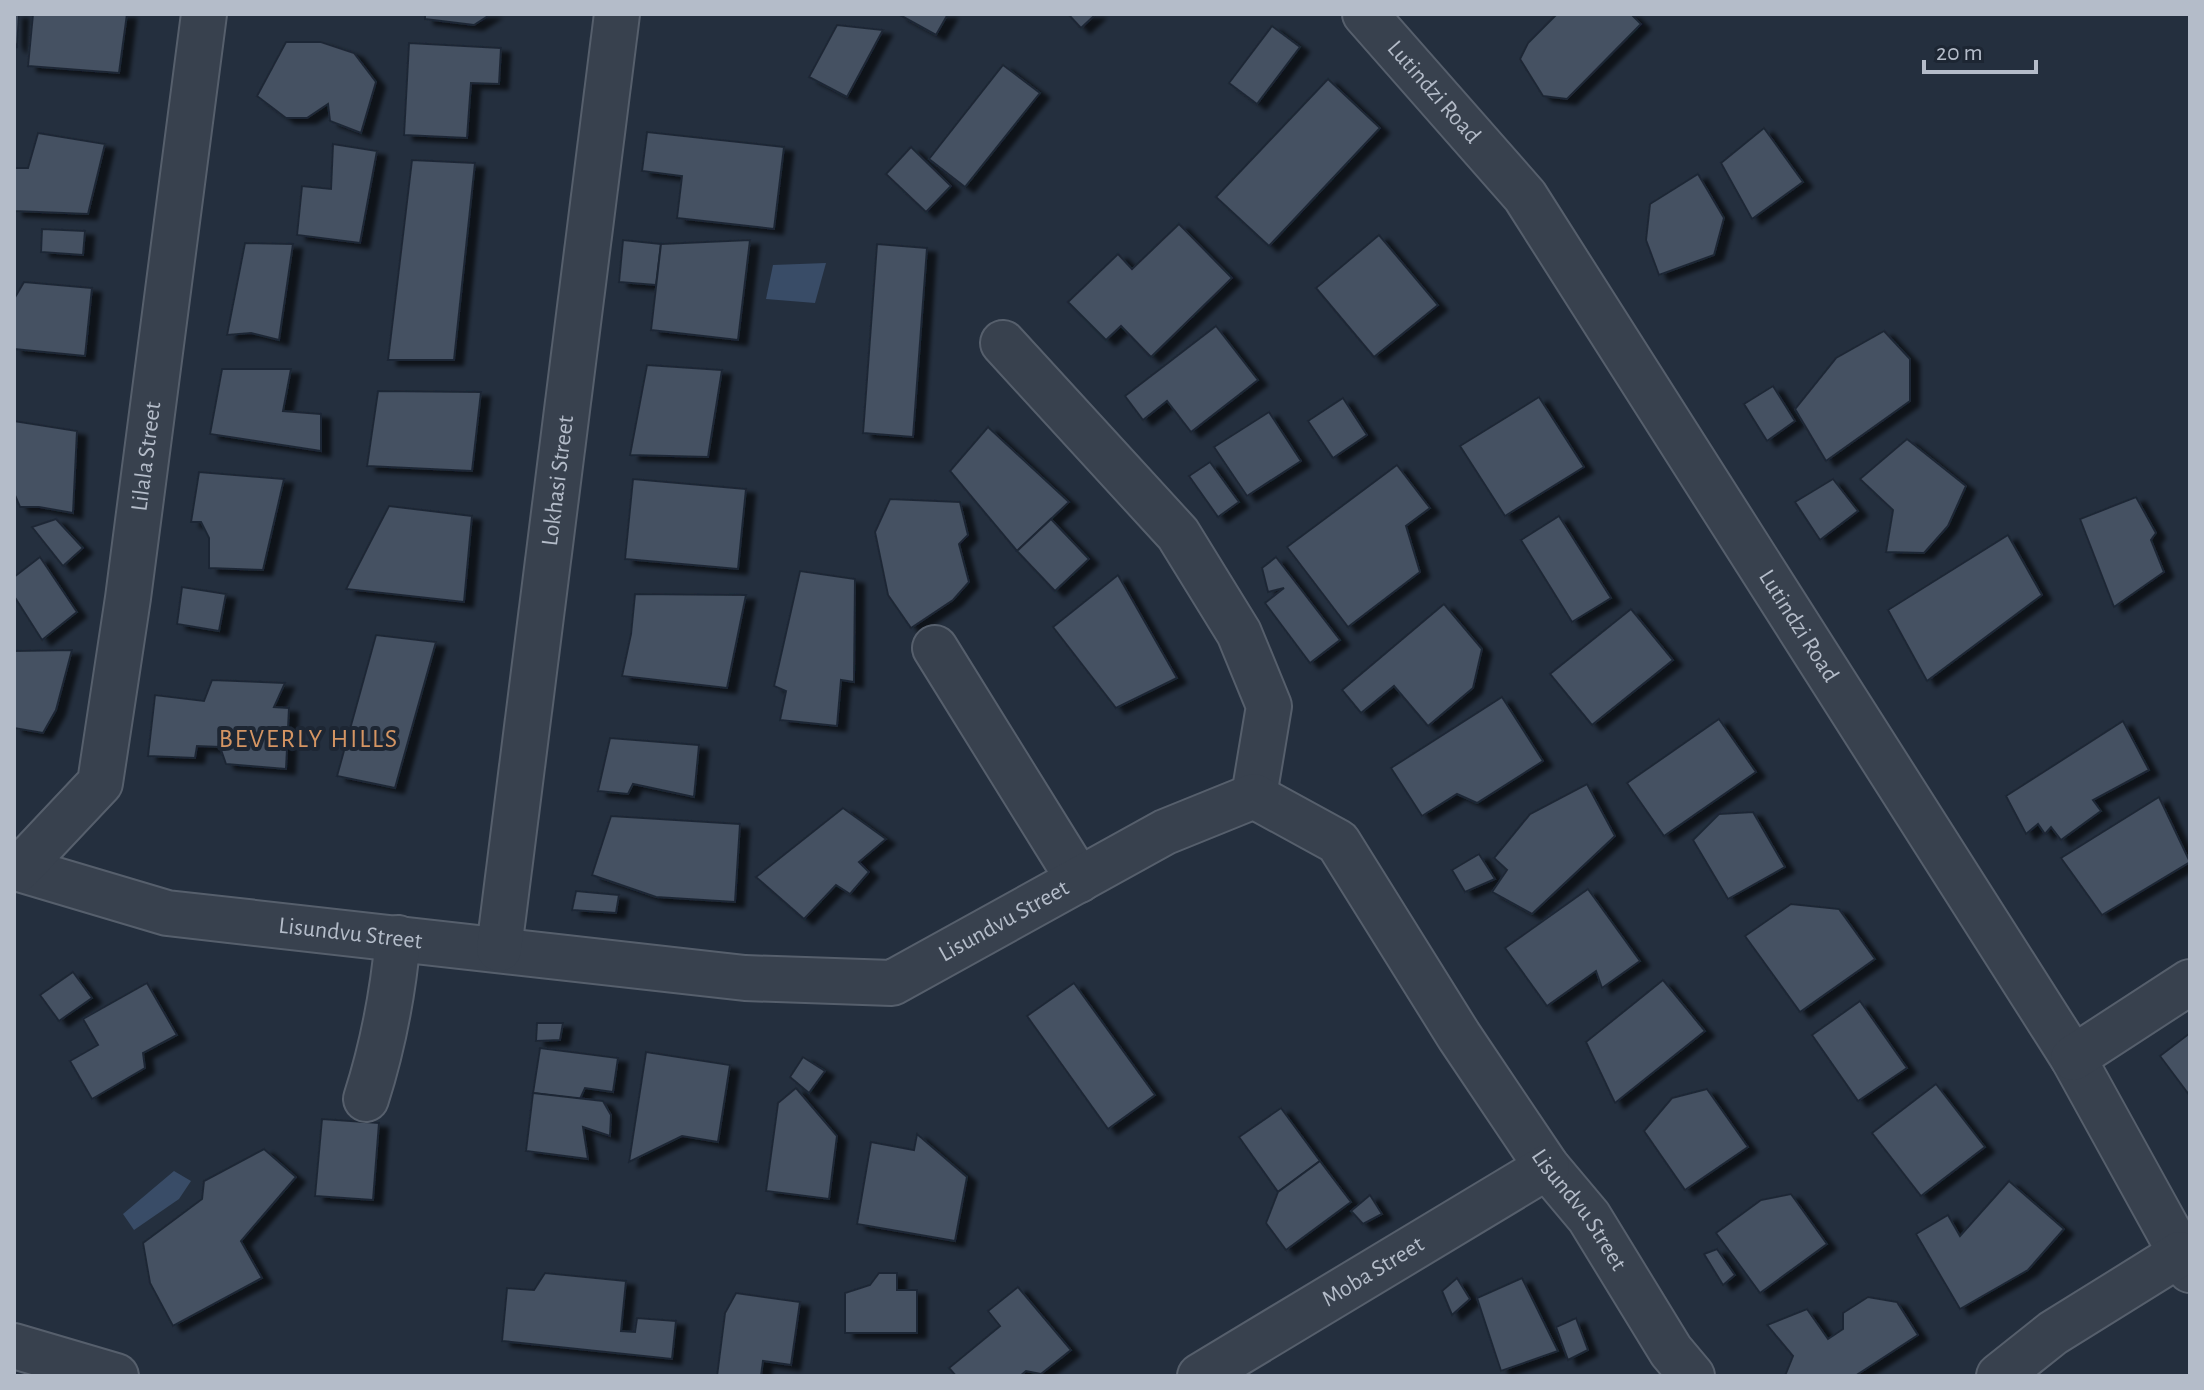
<svg xmlns="http://www.w3.org/2000/svg" width="2204" height="1390" viewBox="0 0 2204 1390" font-family="'Alegreya Sans',sans-serif">
<defs>
<filter id="shadow"><feDropShadow dx="9" dy="5" stdDeviation="2" flood-color="#0009"/></filter>
</defs>
<rect width="100%" height="100%" fill="#242f3e"/>
<g fill="#394c67">
<polygon points="826,263 815,303 766,299 773,265"/>
<polygon points="174,1171 191,1181 179,1199 134,1230 123,1214"/>
</g>
<g fill="#455162" stroke="#1f2835" stroke-width="2" filter="url(#shadow)">
<polygon points="14,14 19,14 17,48 14,41"/>
<polygon points="33,14 127,14 119,73 28,66"/>
<polygon points="425,14 491,14 474,25 425,19"/>
<polygon points="898,14 948,14 936,35"/>
<polygon points="1068,14 1096,14 1081,28"/>
<polygon points="1557,14 1631,14 1641,24 1567,99 1543,96 1520,59 1528,43"/>
<polygon points="837,25 883,30 847,97 809,77"/>
<polygon points="1272,26 1300,47 1257,104 1229,83"/>
<polygon points="286,42 321,42 354,53 376,82 361,133 330,121 328,104 307,118 286,118 257,96"/>
<polygon points="409,43 501,48 499,84 471,83 467,138 404,135"/>
<polygon points="1003,65 1040,93 965,187 929,159"/>
<polygon points="1328,79 1380,128 1269,246 1216,197"/>
<polygon points="1764,128 1803,182 1752,219 1721,163"/>
<polygon points="647,132 784,147 774,229 677,218 682,176 642,171"/>
<polygon points="38,133 105,144 88,214 14,211 14,168 28,168"/>
<polygon points="333,144 377,151 360,243 297,235 302,186 331,189"/>
<polygon points="911,147 951,186 926,212 886,174"/>
<polygon points="412,160 475,163 454,360 388,360"/>
<polygon points="1698,174 1724,218 1714,255 1659,275 1646,240 1650,204"/>
<polygon points="1179,224 1232,278 1151,357 1121,326 1106,340 1068,302 1118,254 1132,269"/>
<polygon points="42,229 85,231 83,255 41,252"/>
<polygon points="1379,235 1438,305 1374,357 1316,288"/>
<polygon points="623,240 661,244 656,285 619,282"/>
<polygon points="750,240 738,340 651,330 661,244"/>
<polygon points="245,243 293,244 279,340 251,333 227,335"/>
<polygon points="877,244 927,248 913,437 863,433"/>
<polygon points="24,282 92,288 85,356 14,349 14,299"/>
<polygon points="1216,326 1258,380 1191,432 1167,401 1143,420 1125,396"/>
<polygon points="1884,331 1910,359 1910,401 1826,461 1795,409 1836,358"/>
<polygon points="647,365 722,370 708,457 630,455"/>
<polygon points="222,369 291,369 283,411 321,414 321,451 210,434"/>
<polygon points="1773,386 1795,421 1767,441 1744,404"/>
<polygon points="378,391 481,392 472,471 367,466"/>
<polygon points="1539,397 1584,467 1505,516 1460,446"/>
<polygon points="1343,398 1367,435 1333,458 1308,421"/>
<polygon points="1269,412 1301,461 1247,496 1214,447"/>
<polygon points="14,421 77,431 73,513 39,507 20,507 14,493"/>
<polygon points="988,427 1069,502 1017,551 950,471"/>
<polygon points="1907,439 1966,486 1948,526 1924,553 1886,552 1893,510 1860,479"/>
<polygon points="1210,462 1239,502 1218,517 1189,476"/>
<polygon points="1397,465 1430,508 1406,526 1420,572 1348,627 1287,547"/>
<polygon points="199,472 284,479 263,570 209,568 209,538 201,522 191,522"/>
<polygon points="633,479 746,489 738,569 625,559"/>
<polygon points="1833,479 1858,511 1820,540 1795,502"/>
<polygon points="2136,497 2156,533 2151,540 2164,572 2114,607 2080,519"/>
<polygon points="890,499 960,502 968,535 959,544 969,582 953,600 911,628 888,595 875,532"/>
<polygon points="389,506 472,516 464,602 346,589"/>
<polygon points="1559,516 1611,598 1572,622 1521,540"/>
<polygon points="56,519 83,548 63,566 32,527"/>
<polygon points="1051,519 1089,559 1055,591 1017,551"/>
<polygon points="2008,535 2042,595 1927,681 1888,610"/>
<polygon points="40,557 77,612 42,640 14,596 14,577"/>
<polygon points="1276,557 1340,640 1310,663 1265,603 1284,588 1268,592 1262,568"/>
<polygon points="800,571 855,579 854,682 841,680 837,726 780,720 786,691 774,686"/>
<polygon points="1118,575 1177,678 1116,708 1053,627"/>
<polygon points="182,587 226,594 219,631 177,624"/>
<polygon points="635,594 746,595 727,688 622,676 631,634"/>
<polygon points="1444,604 1482,649 1473,688 1428,726 1394,686 1361,713 1342,690"/>
<polygon points="1631,609 1673,660 1592,725 1550,674"/>
<polygon points="376,635 436,642 395,788 337,776"/>
<polygon points="72,650 56,710 43,733 14,728 14,651"/>
<polygon points="212,680 285,683 274,707 289,708 286,769 226,764 220,747 197,746 195,758 148,756 155,695 204,701"/>
<polygon points="1502,697 1543,761 1477,803 1457,794 1422,816 1391,768"/>
<polygon points="1719,719 1756,772 1664,836 1627,783"/>
<polygon points="2123,721 2149,770 2093,800 2101,811 2061,840 2051,827 2045,834 2038,824 2026,834 2006,796"/>
<polygon points="610,738 699,745 694,797 633,784 628,794 598,791"/>
<polygon points="1587,784 1615,836 1532,914 1492,892 1507,870 1494,858 1530,814"/>
<polygon points="2159,797 2190,862 2102,915 2061,858"/>
<polygon points="843,808 886,839 859,862 869,872 850,894 836,885 804,919 756,877"/>
<polygon points="1753,812 1785,867 1728,899 1693,840 1719,814"/>
<polygon points="611,816 740,824 735,902 656,897 592,875"/>
<polygon points="1479,854 1495,879 1465,892 1452,870"/>
<polygon points="1588,889 1640,961 1602,988 1596,971 1547,1006 1505,948"/>
<polygon points="576,891 619,895 616,913 572,910"/>
<polygon points="1791,904 1839,909 1875,959 1800,1012 1745,936"/>
<polygon points="73,972 92,998 59,1021 40,995"/>
<polygon points="1663,980 1705,1031 1615,1103 1586,1042"/>
<polygon points="147,983 177,1035 143,1053 145,1068 92,1099 70,1061 98,1045 83,1019"/>
<polygon points="1074,983 1155,1095 1108,1129 1027,1016"/>
<polygon points="1860,1001 1907,1068 1858,1101 1812,1035"/>
<polygon points="537,1023 563,1023 560,1040 536,1041"/>
<polygon points="2190,1033 2190,1096 2160,1056"/>
<polygon points="540,1048 618,1058 613,1092 585,1088 580,1099 533,1093"/>
<polygon points="646,1052 730,1065 718,1142 682,1136 629,1162"/>
<polygon points="803,1057 825,1071 809,1093 790,1077"/>
<polygon points="1936,1084 1985,1147 1921,1196 1872,1133"/>
<polygon points="796,1088 837,1136 829,1199 766,1191 778,1103"/>
<polygon points="1707,1089 1748,1147 1685,1190 1644,1131 1672,1098"/>
<polygon points="533,1093 603,1101 611,1115 610,1136 583,1127 588,1159 526,1151"/>
<polygon points="1281,1108 1320,1161 1278,1192 1239,1137"/>
<polygon points="322,1119 379,1123 373,1200 315,1196"/>
<polygon points="917,1134 967,1177 955,1241 857,1224 871,1142 914,1150"/>
<polygon points="264,1149 296,1177 241,1241 262,1278 173,1326 150,1283 143,1243 202,1199 204,1181"/>
<polygon points="1320,1161 1351,1202 1286,1250 1266,1223 1278,1192"/>
<polygon points="2009,1181 2064,1229 2028,1270 1960,1309 1916,1234 1948,1215 1960,1236"/>
<polygon points="1791,1194 1827,1244 1760,1293 1716,1233 1761,1200"/>
<polygon points="1370,1195 1382,1214 1363,1224 1351,1211"/>
<polygon points="1717,1249 1735,1275 1723,1285 1704,1254"/>
<polygon points="545,1273 626,1281 621,1331 635,1332 637,1318 676,1321 672,1359 502,1341 507,1288 534,1290"/>
<polygon points="879,1273 897,1273 897,1290 917,1290 917,1333 845,1333 845,1293 870,1285"/>
<polygon points="1457,1278 1470,1299 1452,1315 1442,1291"/>
<polygon points="1522,1278 1558,1351 1501,1371 1477,1298"/>
<polygon points="1018,1287 1071,1350 1041,1374 1026,1371 1020,1376 956,1376 949,1368 1000,1326 988,1311"/>
<polygon points="736,1293 800,1302 791,1365 763,1361 761,1376 717,1376 725,1313"/>
<polygon points="1868,1297 1897,1302 1918,1335 1855,1376 1785,1376 1793,1356 1767,1325 1807,1309 1828,1339 1843,1329 1843,1313"/>
<polygon points="1576,1318 1588,1350 1568,1360 1556,1327"/>
</g>
<g fill="none" stroke-linecap="round" stroke-linejoin="round">
<g stroke="#565f6c" stroke-width="48">
<g id="minor">
<path id="s1" d="M1365,14l160,182 548,862 117,212"/>
<polyline points="1003,343 1178,534 1239,633 1269,706 1254,796"/>
<polyline points="935,648 1079,880"/>
<path id="s2" d="M14,864l5,5 148,44 578,65 147,5 273,-151 89,-36 84,46 121,194 88,131 42,50 82,134 21,25"/>
<path id="s3" d="M19,869l81,-86 28,-185 76,-584"/>
<path id="s4" d="M499,949l118,-935"/>
<polyline points="2073,1058 2190,982"/>
<path d="M366,1099c17,-53 27,-106 32,-161"/>
<polyline points="14,1346 116,1376"/>
<path id="s5" d="M1200,1376l347,-209"/>
<polyline points="1999,1376 2053,1333 2180,1254"/>
</g>
</g>
<use href="#minor" stroke="#38414e" stroke-width="44"/>
</g>
<g text-anchor="middle" dominant-baseline="central" stroke-width="8" stroke-linejoin="round" paint-order="stroke">
<g font-size="24" fill="#b4bcc9" stroke="#1d2633">
<text stroke="none"><textPath href="#s1" startOffset="104">Lutindzi Road</textPath></text>
<text stroke="none"><textPath href="#s3" startOffset="448">Lilala Street</textPath></text>
<text stroke="none"><textPath href="#s4" startOffset="472">Lokhasi Street</textPath></text>
<text stroke="none"><textPath href="#s1" startOffset="752">Lutindzi Road</textPath></text>
<text stroke="none"><textPath href="#s2" startOffset="1018">Lisundvu Street</textPath></text>
<text stroke="none"><textPath href="#s2" startOffset="346">Lisundvu Street</textPath></text>
<text stroke="none"><textPath href="#s2" startOffset="1834">Lisundvu Street</textPath></text>
<text stroke="none"><textPath href="#s5" startOffset="202">Moba Street</textPath></text>
</g>
<g font-size="26" letter-spacing="2" fill="#d59563" stroke="#1d2633">
<text x="309" y="739">BEVERLY HILLS</text>
</g>
</g>
<rect width="2204" height="1390" fill="none" stroke="#b4bcc9" stroke-width="32"/>
<path d="M1924 60v12h112v-12" fill="none" stroke="#b4bcc9" stroke-width="4"/>
<text x="1936" y="60" font-size="24" fill="#b4bcc9" stroke="#1d2633" stroke-width="6" paint-order="stroke">20 m</text>
</svg>
